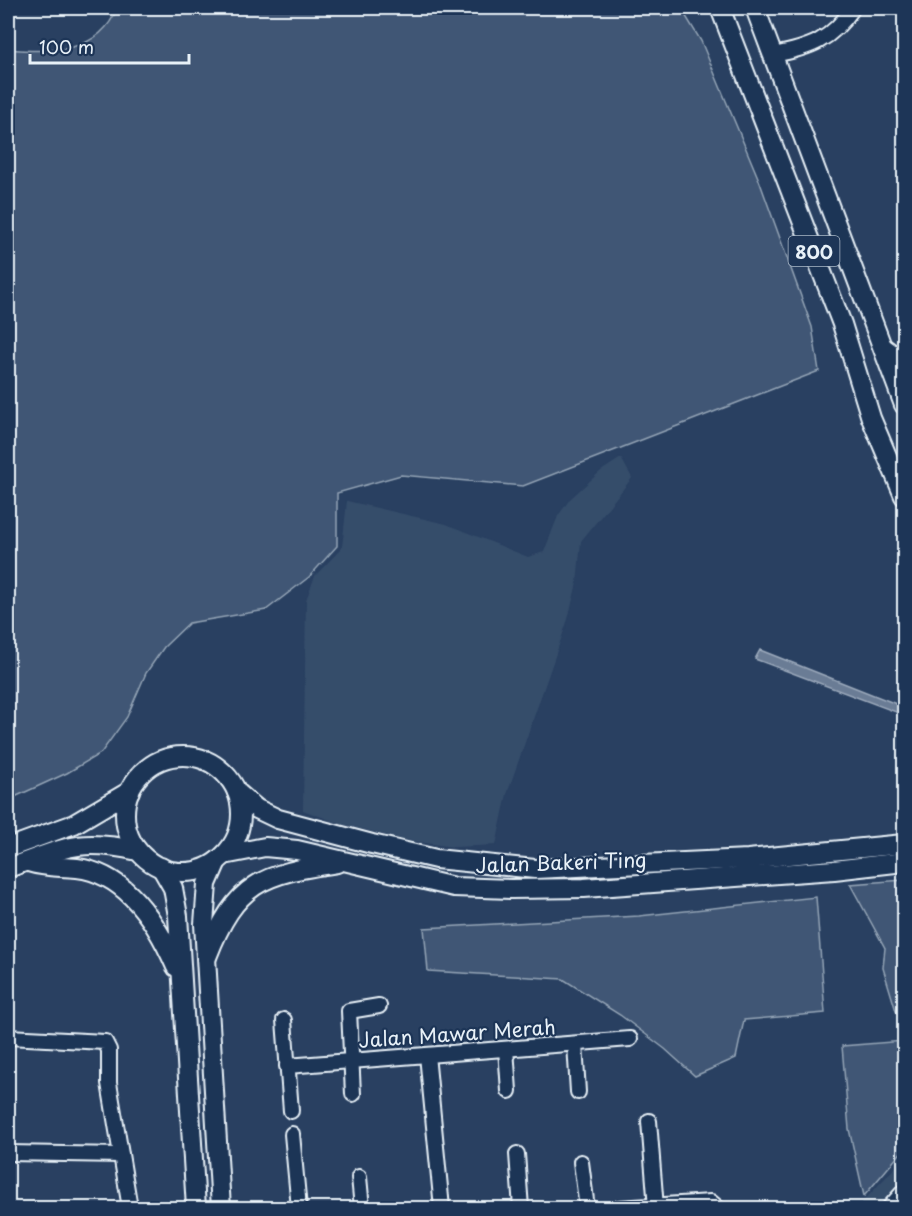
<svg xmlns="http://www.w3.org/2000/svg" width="912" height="1216" viewBox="0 0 912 1216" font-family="'Playpen Sans',sans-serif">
<rect width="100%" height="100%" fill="#294061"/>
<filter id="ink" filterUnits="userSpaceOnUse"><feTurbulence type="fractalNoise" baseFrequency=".0167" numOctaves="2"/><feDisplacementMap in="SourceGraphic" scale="12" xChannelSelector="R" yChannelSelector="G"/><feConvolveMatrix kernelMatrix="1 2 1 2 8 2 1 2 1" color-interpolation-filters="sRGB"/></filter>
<g filter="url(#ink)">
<g fill="#364d6b">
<polygon points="621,458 632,478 581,541 577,583 568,619 507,794 496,845 454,847 405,840 338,823 303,810 306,600 315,576 342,548 347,501 446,524 528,557 544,552 558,516 570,499 601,471"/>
<polygon points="904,1158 904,1208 857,1208"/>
</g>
<g fill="#415774" stroke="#94a4b6" stroke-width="1.5">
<path d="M117,8h564l20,33 58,139 53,147 7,44 -296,115 -122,-11 -64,18v53l-28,31 -43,33 -77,13 -25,24 -18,26 -19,44 -26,36 -34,20 -59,27v-751c41,4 92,5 109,-41z"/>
<polygon points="904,880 904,1022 896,1011 883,968 885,948 850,884"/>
<polygon points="816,897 825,1013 744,1020 736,1058 695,1076 665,1049 620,1015 563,979 428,971 424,928 639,916"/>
<polygon points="904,1041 904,1149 864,1196 849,1129 842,1046"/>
</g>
<polygon fill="#6b7c95" stroke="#9dabbd" stroke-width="1.5" points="760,650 904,707 904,715 755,659"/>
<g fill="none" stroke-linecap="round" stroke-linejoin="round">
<g stroke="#e8f1f8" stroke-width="18">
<g id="minor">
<path d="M773,55c38,-7 58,-15 80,-47"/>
<polyline points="882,344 904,360"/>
<polyline points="284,1020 291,1111"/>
<polyline points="8,1037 105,1042 109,1050 109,1083 130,1208"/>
<polyline points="575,1044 578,1092"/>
<polyline points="506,1049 509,1091"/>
<polyline points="427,1055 442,1208"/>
<polyline points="287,1066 630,1039"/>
<polyline points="353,1094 349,1011 379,1006"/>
<polyline points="649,1121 656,1208"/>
<polyline points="292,1134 299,1208"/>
<polyline points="8,1153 121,1155"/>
<polyline points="517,1154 521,1208"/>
<polyline points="581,1162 587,1208"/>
<polyline points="359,1177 362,1208"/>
<polyline points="618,1208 711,1202 718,1208"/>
<polyline points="889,1208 904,1191"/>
</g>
</g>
<g stroke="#e8f1f8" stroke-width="22">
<g id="major">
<polyline points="720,8 842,324 871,418 904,496"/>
<polyline points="755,8 904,405"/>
<circle cx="183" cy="814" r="58"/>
<polyline points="237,792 257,809 278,819 372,844 436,859 535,869 748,859 904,844"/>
<polyline points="8,848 74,824 130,791"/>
<polyline points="224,855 265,847 297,850 454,887 511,889 584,888 834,870 904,862"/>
<polyline points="217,861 207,884 204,924 221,1208"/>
<path d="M28,862c19,6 30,4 49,6 51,6 81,57 99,99"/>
<polyline points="161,867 173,888 178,916 196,1208"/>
<path d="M8,868c55,-19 69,-31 130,-17"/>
<path d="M207,957c29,-75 55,-83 130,-94"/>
</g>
</g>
<use href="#minor" stroke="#1d3557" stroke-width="14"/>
<use href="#major" stroke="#1d3557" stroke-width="18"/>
</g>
</g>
<g text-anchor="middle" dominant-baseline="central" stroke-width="4.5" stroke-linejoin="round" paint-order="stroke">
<rect fill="#1d3557" stroke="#abb9c8" stroke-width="1.5" x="788.5" y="236" width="51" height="30" rx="4.5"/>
<g font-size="18" font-weight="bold" fill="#e8f1f8">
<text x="814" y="251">800</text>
</g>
<g font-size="20" fill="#e8f1f8" stroke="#1d3557">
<text transform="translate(561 862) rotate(-2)">Jalan Bakeri Ting</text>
<text transform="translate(457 1033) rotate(-4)">Jalan Mawar Merah</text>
</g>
</g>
<rect width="912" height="1216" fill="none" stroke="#1d3557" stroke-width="30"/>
<rect x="15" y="15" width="882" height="1186" fill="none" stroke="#e8f1f8" stroke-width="2" filter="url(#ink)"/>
<path d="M30 54v9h159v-9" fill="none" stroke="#e8f1f8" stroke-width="3"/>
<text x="39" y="54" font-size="18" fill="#e8f1f8" stroke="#1d3557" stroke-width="4.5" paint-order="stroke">100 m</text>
</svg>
